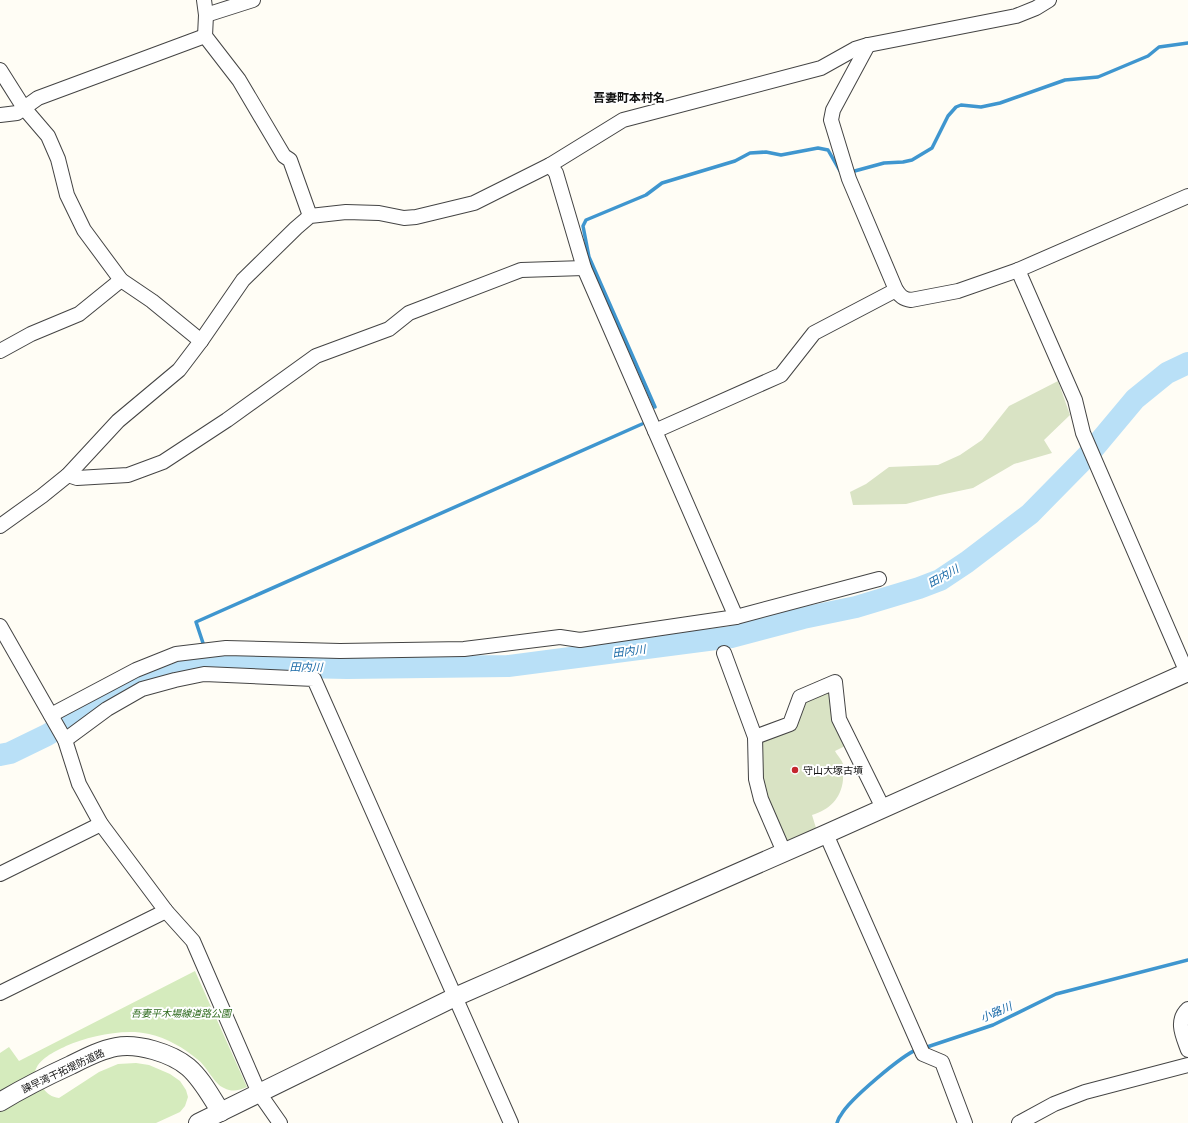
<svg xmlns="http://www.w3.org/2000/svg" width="1188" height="1123" viewBox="0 0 1188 1123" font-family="'Crimson Pro','Noto Sans JP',serif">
<rect width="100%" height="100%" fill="#fffdf5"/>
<path fill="#d5ebbd" d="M195,971l52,116c-9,4 -15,5 -23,1 -10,-4 -17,-22 -27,-29 -13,-11 -30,-21 -48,-25 -24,-6 -61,2 -83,12 -12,6 -28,13 -31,26 6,12 9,24 24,26l40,-26 19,-8 18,-1 13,2 21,9 10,7 6,9 2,7 -3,9 -5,6 -24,11h-156v-70l9,-6 10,14z"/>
<g fill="#d9e3c4">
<polygon points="1058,381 1070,415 1044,440 1052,453 1014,464 973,488 940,495 906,504 853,505 850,492 866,484 889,467 938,465 960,455 982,440 1009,406"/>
<path d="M830,689l17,56 -12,6c2,4 7,9 8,13 1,5 0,11 0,16 -2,19 -14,30 -31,35l4,13 -31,14 -20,-43 -6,-60 34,-13 10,-26z"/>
</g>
<polygon fill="#b9e0f7" stroke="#3f96cf" points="78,717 24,754 0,761 0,748 20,742"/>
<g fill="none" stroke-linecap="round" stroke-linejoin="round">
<g stroke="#3f96cf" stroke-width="3.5">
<polyline points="851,172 884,163 903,162 912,160 932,148 948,116 956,107 961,105 981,107 1000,103 1065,80 1098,77 1148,56 1159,47 1188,43"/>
<polyline points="655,407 589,257 583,226 586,220 646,195 662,183 735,161 750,153 766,152 781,155 818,148 828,150 840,171"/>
<polyline points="203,643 196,622 642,424"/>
<polyline points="207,656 209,665"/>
<polyline points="924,1048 993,1025 1056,994 1188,960"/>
<path d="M837,1123c1,-3 2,-6 4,-8 8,-15 61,-60 77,-66"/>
</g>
<polyline stroke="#b9e0f7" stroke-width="22" points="0,755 10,753 47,735 138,681 186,668 209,665 347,668 508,666 731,637 803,618 856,607 919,588 940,580 967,562 1030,514 1089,454 1135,399 1167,373 1188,363"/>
<g stroke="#444" stroke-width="16">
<g id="minor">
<polyline points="204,0 206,15 205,36 239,80 284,156 290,160 310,216"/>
<polyline points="206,15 253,0"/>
<path d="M868,45l-35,65 -2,10 18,59 47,111c4,6 7,9 15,10l47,-9 60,-21"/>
<polyline points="0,70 24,108 48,136 58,159 67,195 84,230 121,280 152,301 201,341"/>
<polyline points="0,115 17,113 38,98 205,36"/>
<polyline points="550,165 556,173 584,268 736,617"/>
<polyline points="1188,196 1018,270 1075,400 1083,433 1188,675"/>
<polyline points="0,351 31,334 79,314 121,280"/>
<polyline points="655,431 781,375 814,333 896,290"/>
<polyline points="68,475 77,478 128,475 163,462 227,420 316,356 389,329 409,313 521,270 584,268"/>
<polyline points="0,526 42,496 68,475 118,421 179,370 201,341 243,280 296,228 310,216 346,212 379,213 404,218 416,217 474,203 550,165 623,120 821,68 855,49 868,45 1016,16 1036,8 1049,0"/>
<polyline points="0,626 65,740 79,784 101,824 166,911 193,941 259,1093 280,1123"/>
<polyline points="724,653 755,737 756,779 761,799 784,852"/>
<polyline points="51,715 136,670 176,654 226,648 340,651 464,649 560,637 580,640 736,617 879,579"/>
<polyline points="755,737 790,724 800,697 835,682 839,719 883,808"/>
<polyline points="65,740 107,709 142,689 175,680 204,674 314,679 511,1123"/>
<polyline points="826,834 923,1054 942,1062 965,1123"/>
<polyline points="0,874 101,824"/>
<polyline points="0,993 166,911"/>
<path d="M1188,1009c-13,12 -5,27 0,41"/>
<polyline points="1019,1123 1054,1104 1085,1092 1188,1065"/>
</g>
</g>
<g stroke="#444" stroke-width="20">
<g id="tertiary">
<path d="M0,1102c23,-14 47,-26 71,-37 14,-7 29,-15 45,-18 22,-4 55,6 72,20 14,12 23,30 33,45"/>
<polyline points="198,1123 455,997 826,834 1188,672"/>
</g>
</g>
<use href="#minor" stroke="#fff" stroke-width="14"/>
<use href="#tertiary" stroke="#fff" stroke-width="18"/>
</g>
<circle fill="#c4262e" stroke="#fff" stroke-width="1.5" cx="795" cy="770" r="4"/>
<g text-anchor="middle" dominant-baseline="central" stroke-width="4" stroke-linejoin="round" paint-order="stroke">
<g font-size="10" fill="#111" stroke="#fff" text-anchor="start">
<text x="803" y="770">守山大塚古墳</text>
</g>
<g font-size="10" font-style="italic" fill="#2f6b1f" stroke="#fff">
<text x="181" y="1013">吾妻平木場線道路公園</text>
</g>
<g font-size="10" fill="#111" stroke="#fff">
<text transform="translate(63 1071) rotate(-25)">諫早湾干拓堤防道路</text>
</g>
<g font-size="11" font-style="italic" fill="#1768a6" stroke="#fff">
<text transform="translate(943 576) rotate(-29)">田内川</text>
<text transform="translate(629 651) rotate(-7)">田内川</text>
<text transform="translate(306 667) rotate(1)">田内川</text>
<text transform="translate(996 1012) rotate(-24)">小路川</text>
</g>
<g font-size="12" font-weight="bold" fill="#111" stroke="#fff">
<text x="629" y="98">吾妻町本村名</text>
</g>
</g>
</svg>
